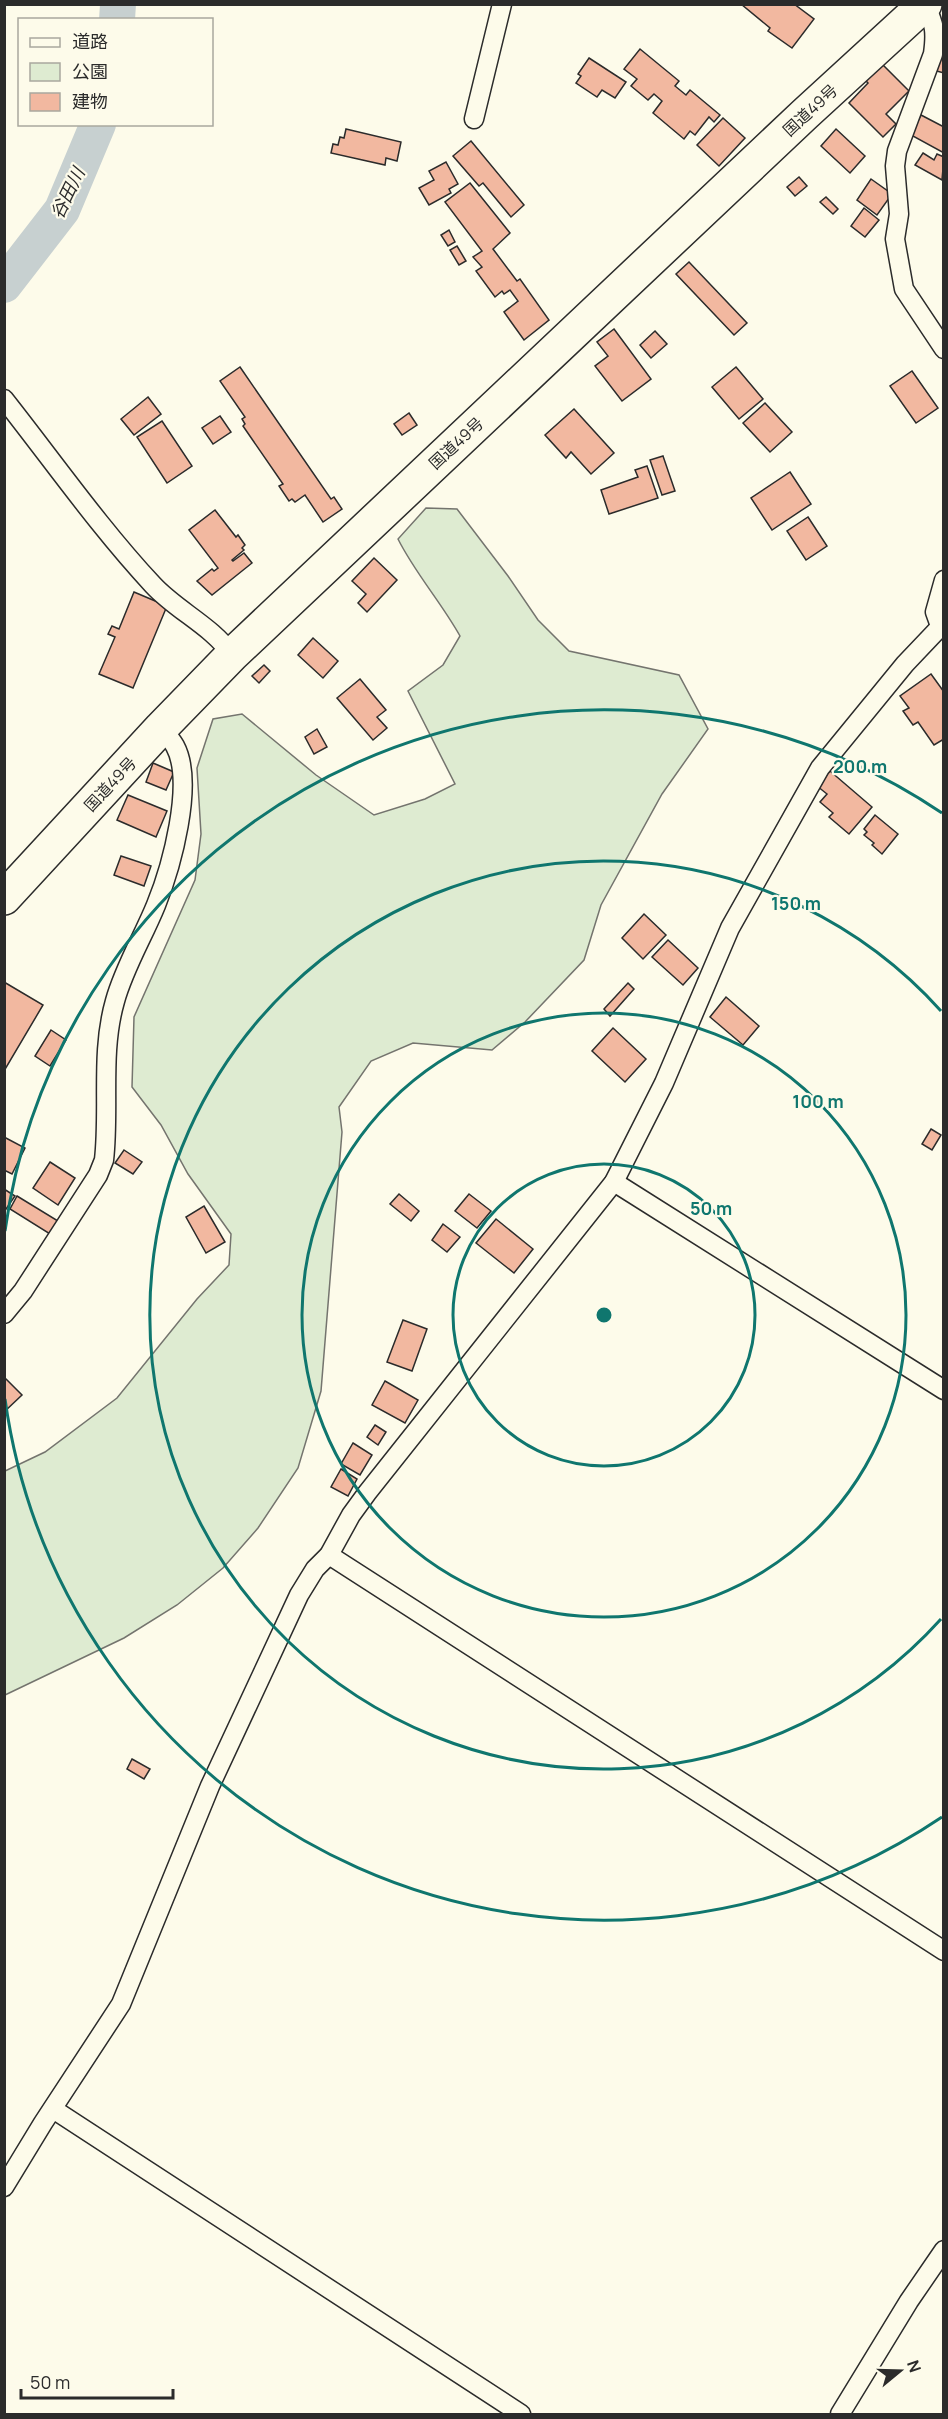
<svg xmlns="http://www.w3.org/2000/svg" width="948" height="2419" viewBox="0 0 948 2419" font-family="Manrope,'Noto Sans JP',sans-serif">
<rect width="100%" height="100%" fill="#fdfbea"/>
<path fill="#deebd1" stroke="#74746e" stroke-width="1.5" d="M426,508l31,1 51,67 30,44 31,31 110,24 29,54 -46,65 -61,111 -17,55 -59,62 -33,28 -79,-7 -42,18 -32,46 3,25 -21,259 -23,77 -40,60 -35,40 -46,37 -53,33 -119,57v-224l40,-19 72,-54 80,-99 32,-34 2,-31 -43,-60 -27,-49 -29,-38 2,-70 61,-137 6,-46 -4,-66 16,-49 29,-5 74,61 58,40 51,-16 30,-15 -47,-93 35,-26 17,-29c-19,-34 -45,-63 -62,-97z"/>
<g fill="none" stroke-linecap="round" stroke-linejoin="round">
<g stroke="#c7d0d0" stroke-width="36">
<polyline points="117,20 118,4"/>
<polyline points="4,285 62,210 98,124"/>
</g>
</g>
<g fill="#f2b8a0" stroke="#2b2b2b" stroke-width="1.5">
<polygon points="741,4 794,4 814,19 792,48 768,31 770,28"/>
<polygon points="640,49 679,81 675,86 686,95 690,90 720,115 714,122 709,117 695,135 690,131 684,139 653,113 662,101 654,94 648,100 631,86 637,79 624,69"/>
<polygon points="938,53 944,54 944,73 933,70"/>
<polygon points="589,58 626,82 615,98 602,90 597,97 576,83 581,76 578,74"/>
<polygon points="879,61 909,91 886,114 896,124 883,137 849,103 868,83 863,78"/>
<polygon points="921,115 944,127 944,153 911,135"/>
<polygon points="723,118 745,138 719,166 697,145"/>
<polygon points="346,129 401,142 397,161 386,158 385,165 331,153 333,144 338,145 340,137 344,138"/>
<polygon points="836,129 865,156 850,173 821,146"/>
<polygon points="471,141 524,205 511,217 483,183 479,186 453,156"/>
<polygon points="923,153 934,160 937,154 944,157 942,180 915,165"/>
<polygon points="446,162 458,184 449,189 451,193 429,205 419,188 434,180 429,171"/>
<polygon points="799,177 807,186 795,196 787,187"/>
<polygon points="871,179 892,194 877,215 857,200"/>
<polygon points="470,183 510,233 493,249 517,281 520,279 549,320 524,340 504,312 518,301 510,290 504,294 502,291 495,297 476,271 482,267 473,257 482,251 445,202"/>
<polygon points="826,197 838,209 833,214 820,202"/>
<polygon points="864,208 879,220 865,237 851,226"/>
<polygon points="449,230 455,242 448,246 441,235"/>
<polygon points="457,246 466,261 459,265 450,250"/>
<polygon points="689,262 747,323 734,335 676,274"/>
<polygon points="614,329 651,379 622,401 595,366 608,356 597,342"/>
<polygon points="655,331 667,344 651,358 640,345"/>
<polygon points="240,367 331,499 334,497 342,509 323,522 305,495 295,502 292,499 289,501 279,486 283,484 243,426 245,424 242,419 245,417 220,381"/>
<polygon points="736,367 763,399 739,419 712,387"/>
<polygon points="912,371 938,408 916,423 890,386"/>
<polygon points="148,397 161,414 134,435 121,419"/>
<polygon points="765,403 792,432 770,452 743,423"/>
<polygon points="574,409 614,453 591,474 571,452 566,458 545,435"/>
<polygon points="409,413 417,425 402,435 394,424"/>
<polygon points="220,416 231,432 213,444 202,428"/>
<polygon points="162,421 192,466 167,483 137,437"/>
<polygon points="663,456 675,491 662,495 650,460"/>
<polygon points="647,466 658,498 609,514 601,490 638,477 635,470"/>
<polygon points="790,472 811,504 772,530 751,498"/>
<polygon points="215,510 236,537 238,535 245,545 242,548 244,550 232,560 233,561 244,553 252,563 212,595 197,581 212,569 214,571 218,568 189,530"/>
<polygon points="808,517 827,546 806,560 787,531"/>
<polygon points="374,558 397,580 367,612 358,603 366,594 352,581"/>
<polygon points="134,592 167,606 133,688 99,674 115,637 108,634 112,626 119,629"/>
<polygon points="313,638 338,661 323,678 298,655"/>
<polygon points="264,665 270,671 259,683 252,676"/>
<polygon points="931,674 944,692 944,739 934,745 918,722 913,725 903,711 909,708 900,696"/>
<polygon points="360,679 386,710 377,717 387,728 373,740 337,698"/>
<polygon points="317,729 327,747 314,754 305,737"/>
<polygon points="153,763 174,772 166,790 146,782"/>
<polygon points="830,771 872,807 849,834 829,817 833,813 820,802 827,794 817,786"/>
<polygon points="128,795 167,811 156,837 117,820"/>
<polygon points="875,815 898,834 882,854 872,845 874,843 864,835 867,832 864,829"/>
<polygon points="121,856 151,866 144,886 114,875"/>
<polygon points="644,914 666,935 643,959 622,938"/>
<polygon points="668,940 698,968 683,985 652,957"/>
<polygon points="4,982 43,1005 4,1071"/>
<polygon points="628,983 634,989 610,1016 604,1009"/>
<polygon points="726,997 759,1026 743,1045 710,1017"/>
<polygon points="613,1028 646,1059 625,1082 592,1051"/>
<polygon points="51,1030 66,1040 50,1066 35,1056"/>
<polygon points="931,1129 941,1135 932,1150 922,1144"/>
<polygon points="4,1137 25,1148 12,1174 4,1170"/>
<polygon points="124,1150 142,1162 133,1174 115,1163"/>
<polygon points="50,1162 75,1178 58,1205 33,1188"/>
<polygon points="4,1189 15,1196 4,1212"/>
<polygon points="399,1194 419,1211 411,1221 390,1204"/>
<polygon points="469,1194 491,1211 477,1228 455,1211"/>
<polygon points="17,1196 58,1221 50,1234 10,1209"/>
<polygon points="204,1206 225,1242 206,1253 186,1217"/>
<polygon points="496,1219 533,1249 514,1273 476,1243"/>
<polygon points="443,1224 460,1237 447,1252 432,1240"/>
<polygon points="403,1320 427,1329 412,1371 387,1362"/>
<polygon points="4,1377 22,1395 4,1412"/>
<polygon points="385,1381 418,1400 405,1423 372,1405"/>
<polygon points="375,1425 386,1432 378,1445 367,1437"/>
<polygon points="353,1443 372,1455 360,1475 341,1464"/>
<polygon points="341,1469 357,1479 348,1496 331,1487"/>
<polygon points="132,1759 150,1769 144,1779 127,1769"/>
</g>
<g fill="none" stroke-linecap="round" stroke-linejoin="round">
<g stroke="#2b2b2b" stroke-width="21">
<g id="street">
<path d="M925,4c10,21 11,28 8,50l-36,97 -2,15 4,48 -4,25 9,50 40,60"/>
<polyline points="474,119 502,4"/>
<path d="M4,399c49,62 95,128 149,186 24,26 59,41 79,70"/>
<polyline points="940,626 935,612 944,580"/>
<polyline points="614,1182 944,1390"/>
<path d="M4,1314l19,-23 75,-116 6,-15c6,-52 -4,-107 11,-159 9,-33 28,-64 41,-96 15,-37 39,-122 19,-159 -4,-7 -9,-12 -14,-18"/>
<polyline points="329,1555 944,1951"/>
<polyline points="53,2109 521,2414"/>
<polyline points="4,2187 43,2123 121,2004 210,1786 299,1595 315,1569 329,1555 351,1515 367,1493 614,1182 664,1083 730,928 820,768 905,664 944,623"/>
<polyline points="840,2414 909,2301 944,2250"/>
</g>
</g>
<g stroke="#2b2b2b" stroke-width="36">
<polyline id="highway" points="4,898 161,728 232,655 805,114 925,4"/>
</g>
<use href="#street" stroke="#fdfbea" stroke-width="18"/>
<use href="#highway" stroke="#fdfbea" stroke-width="33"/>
</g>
<g fill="none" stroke="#0f766e" stroke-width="3">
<circle cx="604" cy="1315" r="151"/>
<circle cx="604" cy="1315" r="302"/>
<path d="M941 1619A454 454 0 1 1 941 1011"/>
<path d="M942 1817A605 605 0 0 1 5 1399M5 1231A605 605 0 0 1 942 813"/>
</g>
<g text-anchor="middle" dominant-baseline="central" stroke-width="4.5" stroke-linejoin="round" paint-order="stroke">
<g font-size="16" fill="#2b2b2b" stroke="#fdfbea">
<text transform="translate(810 110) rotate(-43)">国道49号</text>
<text transform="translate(456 443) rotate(-43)">国道49号</text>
<text transform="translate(110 784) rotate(-47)">国道49号</text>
</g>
<g font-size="18" font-style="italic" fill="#2b2b2b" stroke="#fdfbea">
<text transform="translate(67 193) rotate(-64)">谷田川</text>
</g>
</g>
<circle cx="604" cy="1315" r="9" fill="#0f766e" stroke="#fdfbea" stroke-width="3"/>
<g font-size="18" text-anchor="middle" font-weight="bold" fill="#0f766e" stroke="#fdfbea" stroke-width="4.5" stroke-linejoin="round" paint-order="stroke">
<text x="860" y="773">200 m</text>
<text x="796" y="910">150 m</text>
<text x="818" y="1108">100 m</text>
<text x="711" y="1215">50 m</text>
</g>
<rect width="948" height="2419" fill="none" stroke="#2b2b2b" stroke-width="12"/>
<rect x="18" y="18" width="195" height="108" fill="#fdfbea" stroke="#a9a89e" stroke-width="1.5"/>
<rect x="30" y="38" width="30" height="9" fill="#fdfbea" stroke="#a9a89e" stroke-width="1.5"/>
<text x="72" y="48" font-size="18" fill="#2b2b2b">道路</text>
<rect x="30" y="63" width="30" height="18" fill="#deebd1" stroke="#a9a89e" stroke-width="1.5"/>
<text x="72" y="78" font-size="18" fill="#2b2b2b">公園</text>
<rect x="30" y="93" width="30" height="18" fill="#f2b8a0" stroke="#a9a89e" stroke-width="1.5"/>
<text x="72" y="108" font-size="18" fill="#2b2b2b">建物</text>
<g transform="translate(900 2371) rotate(71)" stroke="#fdfbea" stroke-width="4.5" paint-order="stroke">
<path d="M0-4.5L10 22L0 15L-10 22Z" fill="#2b2b2b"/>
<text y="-9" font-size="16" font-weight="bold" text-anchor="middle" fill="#2b2b2b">N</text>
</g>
<path d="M21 2389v9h152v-9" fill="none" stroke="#2b2b2b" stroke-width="3"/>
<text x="30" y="2389" font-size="18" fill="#2b2b2b" stroke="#fdfbea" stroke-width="4.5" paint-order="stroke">50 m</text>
</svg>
